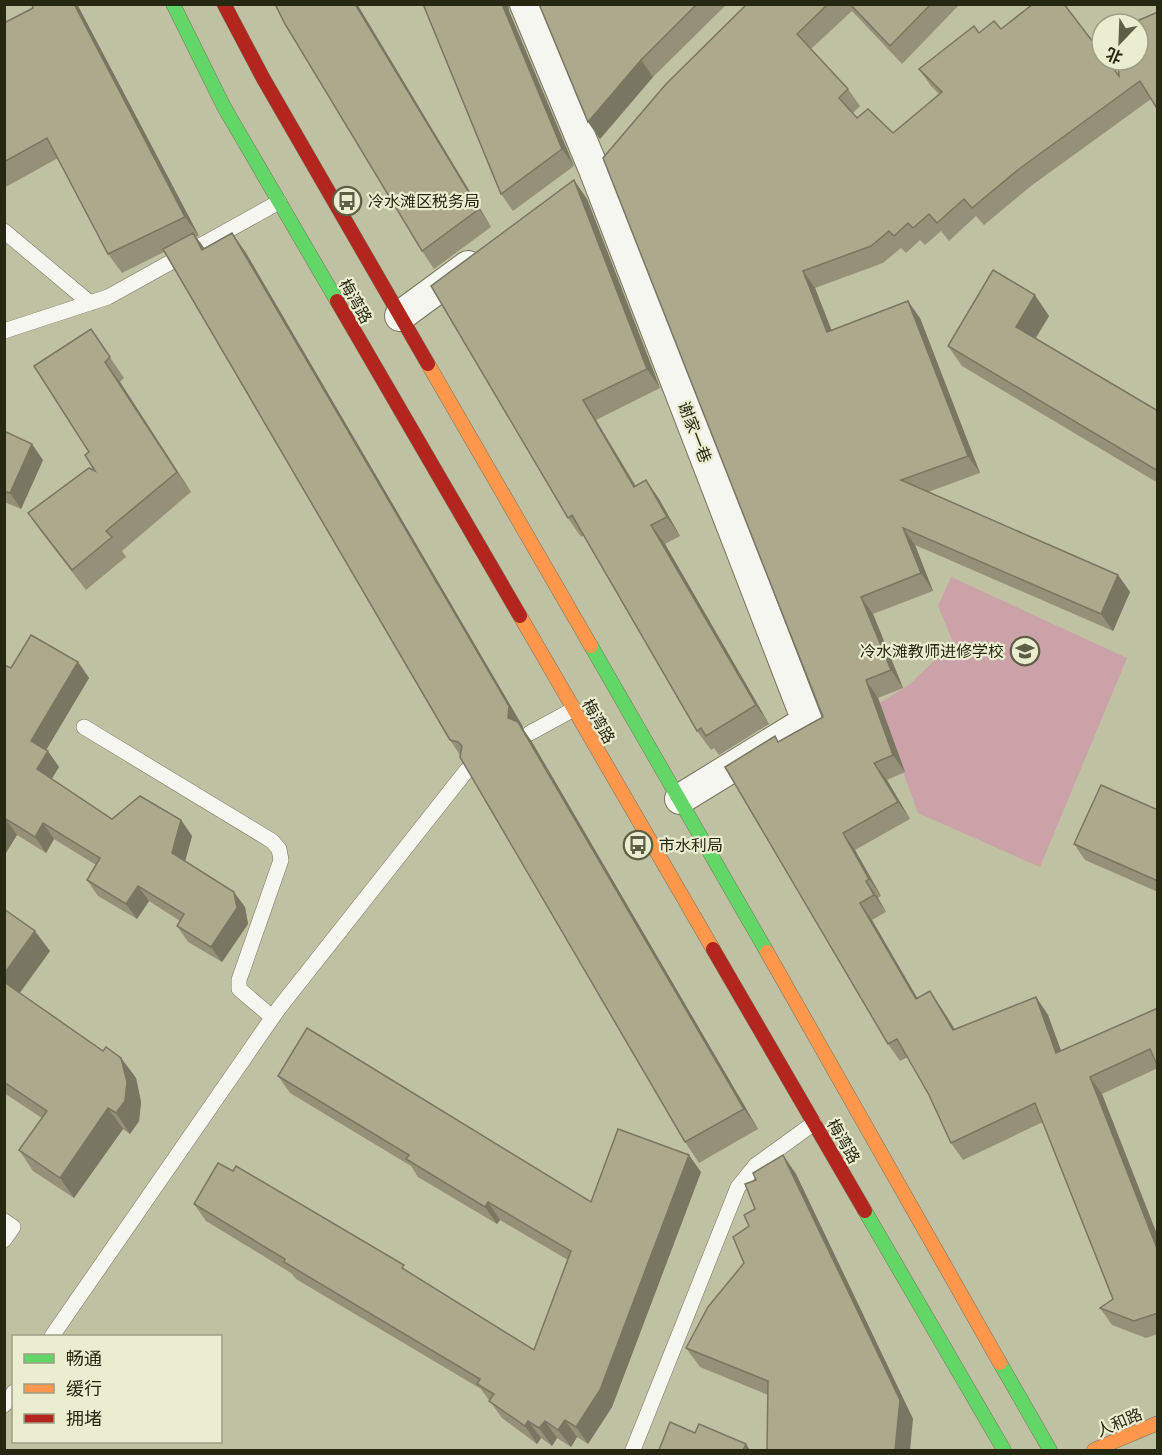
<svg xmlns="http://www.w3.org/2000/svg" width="1162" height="1455" viewBox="0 0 1162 1455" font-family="'Golos Text','Noto Sans SC',sans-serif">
<rect width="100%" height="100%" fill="#c0c1a3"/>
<polygon fill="#caa2a7" points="951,577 1127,658 1040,867 918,813 878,704 910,684 953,642 938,606"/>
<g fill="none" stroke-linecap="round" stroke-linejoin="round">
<g stroke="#75755d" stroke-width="16">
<g id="lane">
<polyline points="4,231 90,303"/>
<polyline points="4,331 108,297 279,202"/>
<polyline points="84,727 272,841 279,849 281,860 239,980 239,989 272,1017"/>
<polyline points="530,733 574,709"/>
<polyline points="4,1221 13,1227 4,1240"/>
<polyline points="52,1336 279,1008 467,770"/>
<polyline points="4,1405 14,1392"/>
<polyline points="633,1450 738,1187 756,1165 814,1123"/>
</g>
</g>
<g stroke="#75755d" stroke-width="32">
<g id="street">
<polyline points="525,4 595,172 807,721 680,799"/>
<polyline points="400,316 468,266"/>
</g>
</g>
<g stroke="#75755d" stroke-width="15">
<g id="fast">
<polyline points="173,4 224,107 337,301"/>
<polyline points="591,646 767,952"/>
<polyline points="865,1211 1004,1450"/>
<polyline points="1000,1363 1050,1450"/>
</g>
</g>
<g stroke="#75755d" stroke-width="15">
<g id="slow">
<polyline points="428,364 591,646"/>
<polyline points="520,616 713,949"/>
<polyline points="767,952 1000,1363"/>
<polyline points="1094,1450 1158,1423"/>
</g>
</g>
<g stroke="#75755d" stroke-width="15">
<g id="jam">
<polyline points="224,4 263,78 428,364"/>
<polyline points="337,301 520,616"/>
<polyline points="713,949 865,1211"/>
</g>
</g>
<use href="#lane" stroke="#f6f6f1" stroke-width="15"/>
<use href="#street" stroke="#f6f6f1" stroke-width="30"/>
<use href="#fast" stroke="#63d668" stroke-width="14"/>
<use href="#slow" stroke="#ff974d" stroke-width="14"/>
<use href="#jam" stroke="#b3261e" stroke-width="14"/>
</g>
<g fill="#959178">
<polygon points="32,4 77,4 199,236 196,237 204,248 232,233 246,253 523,727 523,729 532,742 758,1129 699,1163 685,1142 460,755 450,740 164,252 122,273 108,254 58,158 4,188 4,23 33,8"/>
<polygon points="357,4 491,227 434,269 422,251"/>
<polygon points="423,4 508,4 509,11 574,166 513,211 501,194"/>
<polygon points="539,4 727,4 653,77 600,139 588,122"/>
<polygon points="747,4 960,4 902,64 852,11 811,49 848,89 860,106 853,113 857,118 893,133 939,94 931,86 919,69 979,33 1001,29 1119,76 1138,60 1151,99 1031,186 984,225 976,216 949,241 941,231 925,245 920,240 906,253 901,248 883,263 815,288 831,330 920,318 980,473 928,492 1118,575 1130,592 1113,631 915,545 933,591 873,614 903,688 878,698 905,772 887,780 910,819 855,850 881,896 878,898 886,912 872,920 918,999 942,1009 955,1029 1036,997 1048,1015 1061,1051 1158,1008 1158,1068 1102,1094 1158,1237 1158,1334 1146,1338 1112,1325 1100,1308 1113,1299 1043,1122 963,1160 951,1143 929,1095 908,1057 900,1061 888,1044 778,742 823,717"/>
<polygon points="587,199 660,388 596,420 636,486 646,480 659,499 680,536 665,544 769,724 719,755 714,748 711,750 697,731 584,535 581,537 568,518"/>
<polygon points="1049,316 1036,338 1158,411 1158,483 962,366 948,346"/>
<polygon points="91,329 124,378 120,382 191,492 122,551 126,557 86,590 42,533 28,513 95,471 89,452"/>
<polygon points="4,431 43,460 21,509 4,502"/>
<polygon points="78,662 89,678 46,750 59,767 51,779 112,819 181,820 192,836 185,861 245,907 248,924 222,962 188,942 177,926 180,921 149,901 137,919 98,896 87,880 96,865 54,839 46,853 17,835 4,856 11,668"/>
<polygon points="1158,810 1158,892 1085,860 1074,844"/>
<polygon points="4,909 50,951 20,993 103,1051 121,1058 136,1078 141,1102 139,1121 130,1134 123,1129 74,1198 33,1171 19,1150 42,1118 4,1093"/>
<polygon points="278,1076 591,1202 701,1172 612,1407 588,1444 577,1437 571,1447 557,1438 552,1446 541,1438 537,1444 502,1418 481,1389 296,1279 291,1273 206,1221 194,1204 409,1273 534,1350 568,1260 500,1220 497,1224 418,1177 411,1166 290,1093"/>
<polygon points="783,1155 796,1174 913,1419 768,1395 700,1367 686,1348 744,1263 749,1226 755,1209 756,1180"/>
</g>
<g fill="#797662">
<polygon points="74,4 77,4 199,236 185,217"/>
<polygon points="355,4 357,4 491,227 479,209"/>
<polygon points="502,4 508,4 509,11 574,166 562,149"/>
<polygon points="641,60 653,77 600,139 588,122"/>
<polygon points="574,180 587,199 660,388 647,369"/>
<polygon points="193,233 208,253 202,250"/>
<polygon points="232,233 246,253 523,727 523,729 532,742 758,1129 744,1109 508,718"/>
<polygon points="803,271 815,288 839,349 827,332"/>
<polygon points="1035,295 1049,316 1030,347 1016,327"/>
<polygon points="908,301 920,318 980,473 968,456"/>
<polygon points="105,362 120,382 191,492 177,472"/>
<polygon points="583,400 596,420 647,506 634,487"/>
<polygon points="32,444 43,460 21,509 10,493"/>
<polygon points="646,480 659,499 680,536 667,517"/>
<polygon points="651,525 665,544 769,724 756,705"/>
<polygon points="903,528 915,545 933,591 921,573"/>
<polygon points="1118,575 1130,592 1113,631 1101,614"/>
<polygon points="861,597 873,614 903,688 891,670"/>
<polygon points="78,662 89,678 42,757 31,741"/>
<polygon points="866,680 878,698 905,772 893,755"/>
<polygon points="48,751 59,767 48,785 37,769"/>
<polygon points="874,763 887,780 910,819 898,802"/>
<polygon points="6,819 17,835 4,856 4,822"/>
<polygon points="181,820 192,836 183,869 172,853"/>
<polygon points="43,823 54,839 46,853 35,837"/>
<polygon points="843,833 855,850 881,896 869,879"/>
<polygon points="866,881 878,898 886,912 874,895"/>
<polygon points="138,886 149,901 137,919 126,904"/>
<polygon points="234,892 245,907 248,924 222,962 211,947"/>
<polygon points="860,903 872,920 928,1017 916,999"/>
<polygon points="35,931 50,951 15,999 4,985 4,974"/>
<polygon points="930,991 942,1009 965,1047 953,1030"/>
<polygon points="1036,997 1048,1015 1068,1070 1056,1053"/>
<polygon points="121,1058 136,1078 141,1102 139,1121 130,1134 116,1113"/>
<polygon points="1090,1077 1102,1094 1158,1237 1158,1251"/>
<polygon points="108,1108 123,1129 74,1198 60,1178"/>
<polygon points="689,1155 701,1172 612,1407 588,1444 576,1427"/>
<polygon points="783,1155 796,1174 913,1419 910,1450 895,1450"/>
<polygon points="488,1202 500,1220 497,1224 485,1207"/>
<polygon points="565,1420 577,1437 571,1447 558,1430"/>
<polygon points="528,1421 541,1438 537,1444 525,1426"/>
<polygon points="545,1421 557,1438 552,1446 539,1428"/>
<polygon points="746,1444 750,1450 743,1450"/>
</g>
<g fill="#ada98c" stroke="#797662" stroke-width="1.5">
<polygon points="32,4 74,4 185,217 108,254 47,138 4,162 4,23 33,8"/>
<polygon points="275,4 355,4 479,209 422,251 285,24"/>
<polygon points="423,4 502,4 562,149 501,194"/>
<polygon points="539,4 697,4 641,60 588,122"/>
<polygon points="747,4 828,4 797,34 848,89 839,98 857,118 868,109 893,133 942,92 919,69 974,26 979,33 994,21 1001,29 1033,4 1064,4 1102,54 1102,60 1107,60 1119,76 1118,60 1138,60 1138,24 1130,24 1158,12 1158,110 1140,81 1019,169 972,208 964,199 937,223 929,214 913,228 908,223 894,236 889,231 871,246 803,271 827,332 908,301 968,456 901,480 1118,575 1101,614 903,528 921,573 861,597 891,670 866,680 893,755 874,763 898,802 843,833 869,879 866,881 874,895 860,903 916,999 930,991 953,1030 1036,997 1056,1053 1158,1008 1158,1067 1150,1049 1090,1077 1158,1251 1158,1313 1134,1321 1100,1308 1113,1299 1035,1103 951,1143 929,1095 897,1039 888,1044 725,767 775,736 778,742 823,717 603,158 666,84"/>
<polygon points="850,4 931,4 890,46"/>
<polygon points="574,180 647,369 583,400 634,487 646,480 667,517 651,525 756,705 706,736 701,728 697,731 572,515 568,518 431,286"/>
<polygon points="193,233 202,250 232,233 509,706 508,718 518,722 744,1109 685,1142 460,757 462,746 458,742 450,740 163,249"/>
<polygon points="993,270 1035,295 1016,327 1158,411 1158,471 948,346"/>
<polygon points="91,329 110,357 105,362 177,472 106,531 112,537 72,570 28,513 89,468 95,471 85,455 89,452 34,366"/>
<polygon points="4,431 32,444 10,493 4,491"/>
<polygon points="31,635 78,662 31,741 48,751 37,769 112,819 140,796 181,820 172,853 234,892 237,908 211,947 177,926 184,914 138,886 126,904 87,880 100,858 43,823 35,837 6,819 4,822 4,665 11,668"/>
<polygon points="1101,785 1158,810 1158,881 1074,844"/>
<polygon points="4,909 35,931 4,974"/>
<polygon points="4,982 103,1051 106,1047 121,1058 127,1082 125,1101 116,1113 108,1108 60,1178 19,1150 47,1111 4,1082"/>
<polygon points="307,1028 591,1202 618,1129 689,1155 600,1390 576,1427 565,1420 558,1430 545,1421 539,1428 528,1421 525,1426 489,1401 494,1394 477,1384 480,1379 284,1262 285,1259 194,1204 218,1163 233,1171 236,1166 404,1265 402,1268 534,1350 571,1251 488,1202 485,1207 406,1159 409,1155 278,1076"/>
<polygon points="783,1155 900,1400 895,1450 767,1450 768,1381 686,1348 708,1307 744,1263 733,1237 749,1226 744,1215 755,1209 745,1184 756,1180 753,1173"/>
<polygon points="670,1422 695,1433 699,1424 746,1444 743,1450 659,1450"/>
</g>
<defs>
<g id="bus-ring" transform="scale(1.5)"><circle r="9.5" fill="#ebedd1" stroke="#5d5e44" stroke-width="1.5"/><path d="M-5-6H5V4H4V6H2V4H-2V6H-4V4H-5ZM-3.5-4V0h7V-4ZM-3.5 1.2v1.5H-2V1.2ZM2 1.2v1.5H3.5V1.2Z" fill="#5d5e44"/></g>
<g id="school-ring" transform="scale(1.5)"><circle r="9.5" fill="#ebedd1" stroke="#5d5e44" stroke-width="1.5"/><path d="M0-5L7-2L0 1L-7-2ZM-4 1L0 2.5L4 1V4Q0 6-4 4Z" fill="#5d5e44"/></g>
</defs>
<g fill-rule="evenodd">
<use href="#bus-ring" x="347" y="201"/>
<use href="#school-ring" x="1025" y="651"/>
<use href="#bus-ring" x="638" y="845"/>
</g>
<g text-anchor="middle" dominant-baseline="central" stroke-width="4.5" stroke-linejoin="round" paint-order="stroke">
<g font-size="16" fill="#272811" stroke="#ebedd1" text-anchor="start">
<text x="368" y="201">冷水滩区税务局</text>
<text x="1004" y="651" text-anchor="end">冷水滩教师进修学校</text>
<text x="659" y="845">市水利局</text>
</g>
<g font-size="16" fill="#272811" stroke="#ebedd1">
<text transform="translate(356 301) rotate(60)">梅湾路</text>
<text transform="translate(695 432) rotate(69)">谢家一巷</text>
<text transform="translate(599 721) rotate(60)">梅湾路</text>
<text transform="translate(844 1141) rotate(60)">梅湾路</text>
<text transform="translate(1119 1422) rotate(-23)">人和路</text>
</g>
</g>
<rect width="1162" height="1455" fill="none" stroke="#272811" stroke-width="12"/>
<rect x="12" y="1335" width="210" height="108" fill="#ebedd1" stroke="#9d9e84" stroke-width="1.5"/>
<rect x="24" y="1354" width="30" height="9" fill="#63d668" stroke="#9d9e84" stroke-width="1.5"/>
<text x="66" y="1365" font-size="18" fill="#272811">畅通</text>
<rect x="24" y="1384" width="30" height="9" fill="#ff974d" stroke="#9d9e84" stroke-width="1.5"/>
<text x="66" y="1395" font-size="18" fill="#272811">缓行</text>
<rect x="24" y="1414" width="30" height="9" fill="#b3261e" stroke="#9d9e84" stroke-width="1.5"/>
<text x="66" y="1425" font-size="18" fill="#272811">拥堵</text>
<g transform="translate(1120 42) rotate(203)"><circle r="28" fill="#ebedd1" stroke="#9d9e84" stroke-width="1.5"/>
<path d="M0-4.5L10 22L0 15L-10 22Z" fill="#5d5e44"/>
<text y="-9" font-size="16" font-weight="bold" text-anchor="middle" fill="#272811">北</text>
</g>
</svg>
